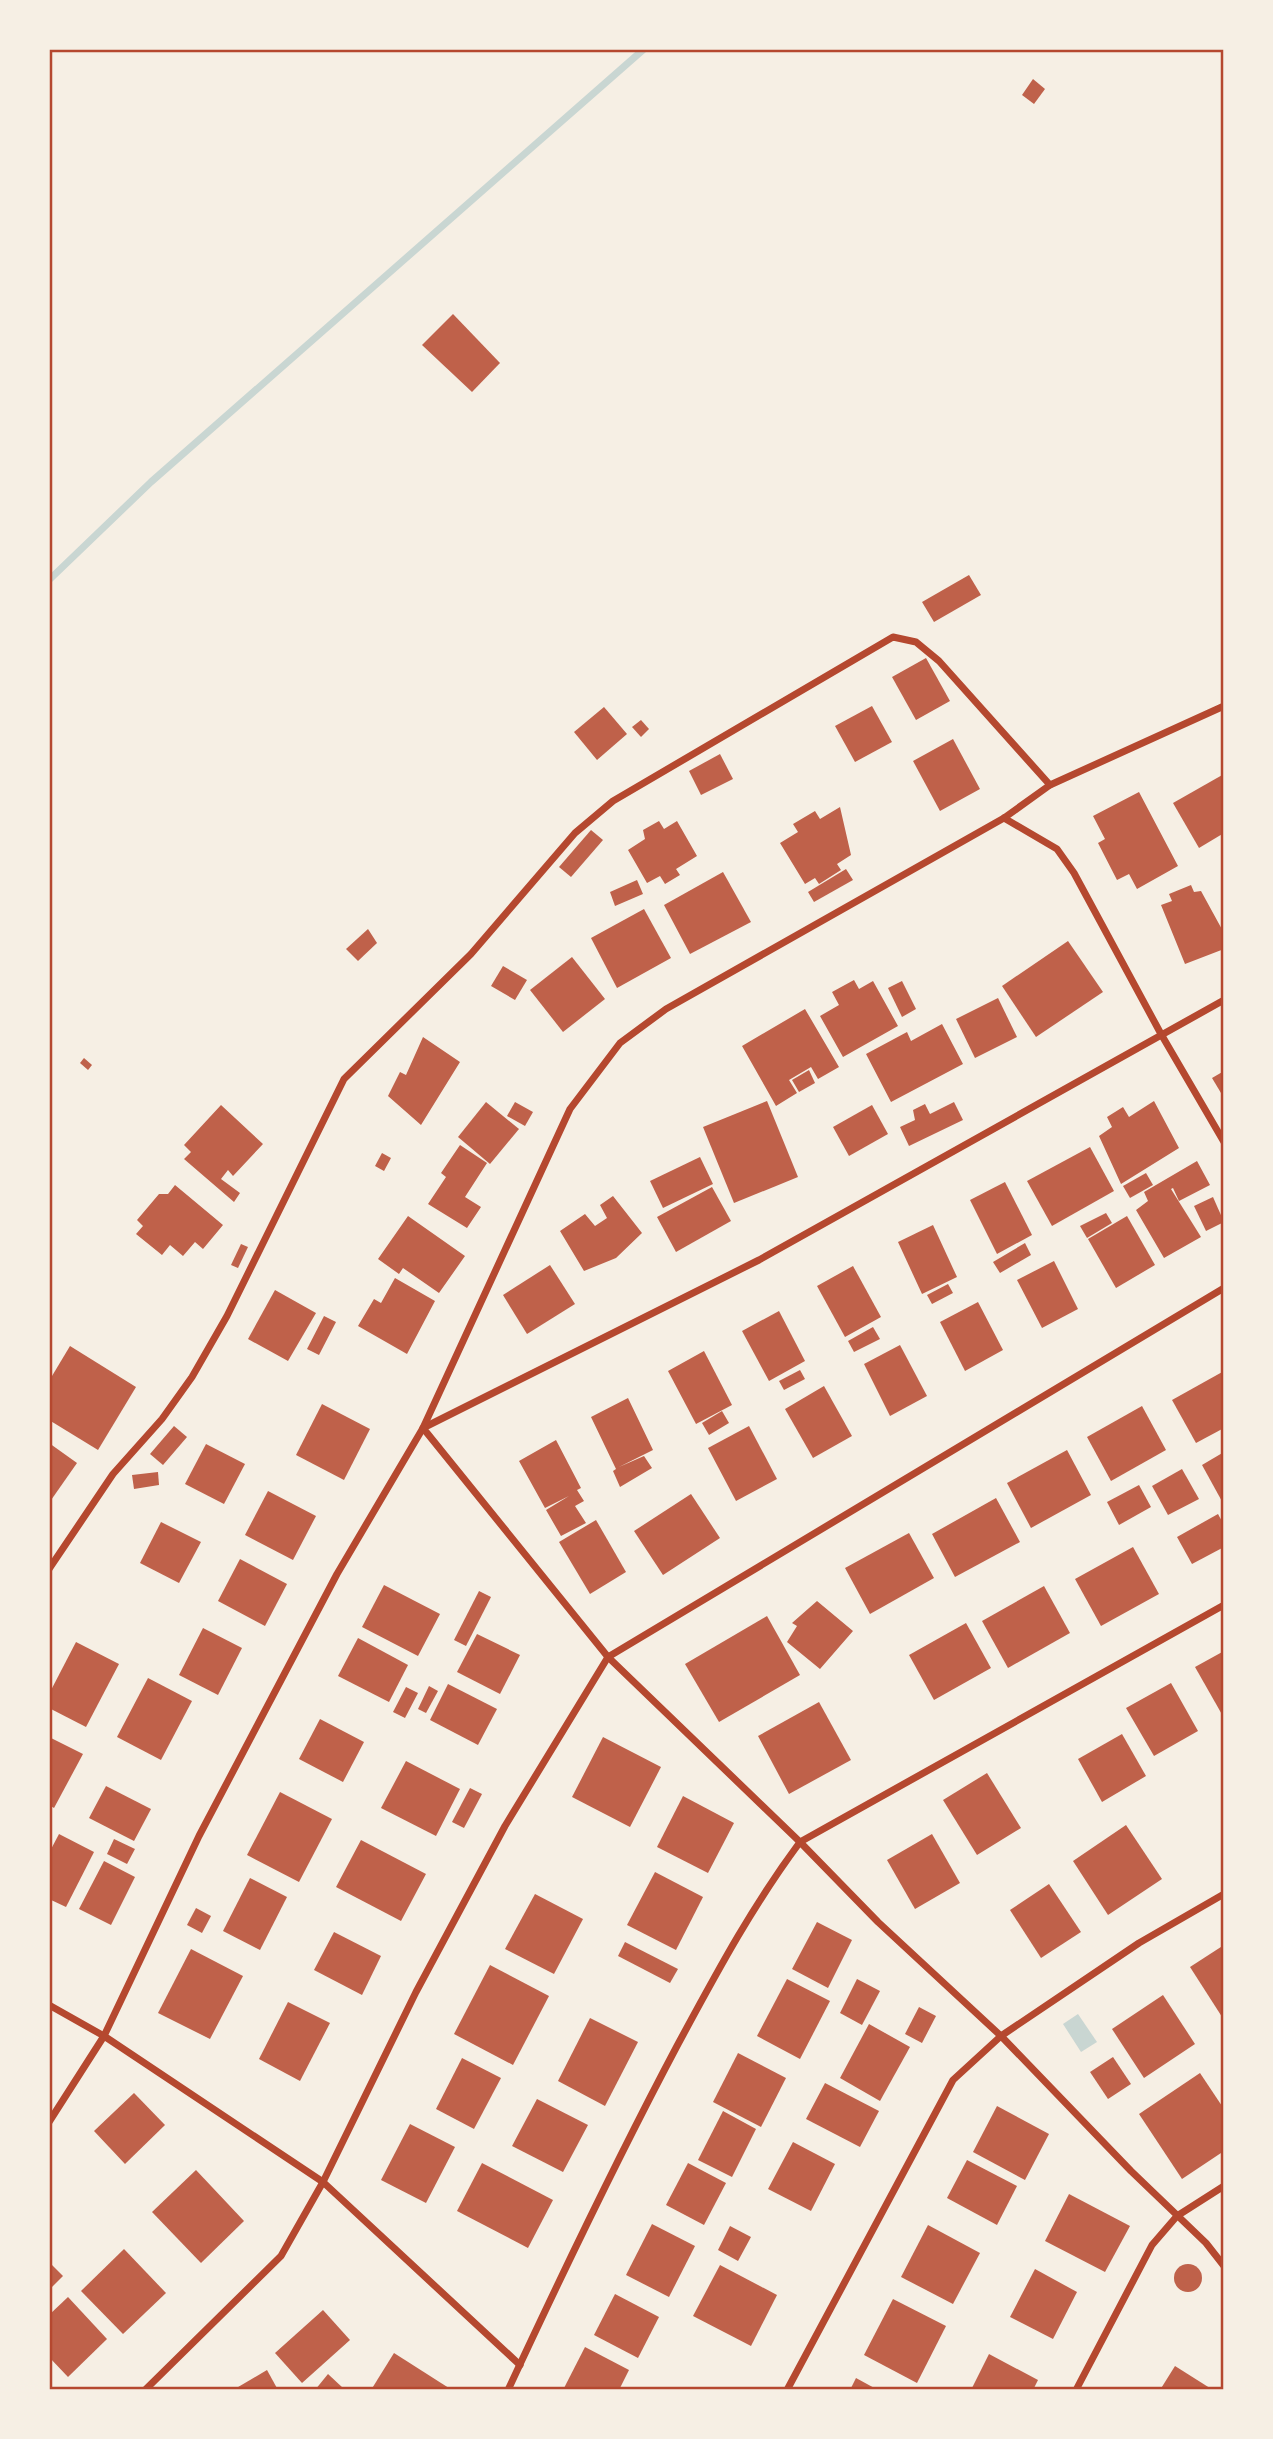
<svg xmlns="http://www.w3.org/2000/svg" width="1273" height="2439" viewBox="0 0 1273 2439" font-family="'DejaVu Sans',sans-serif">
<rect width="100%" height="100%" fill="#f6efe4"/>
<polygon fill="#c9d6d2" points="1078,2014 1097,2042 1081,2052 1063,2024"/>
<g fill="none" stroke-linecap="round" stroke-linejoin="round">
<polyline stroke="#c9d6d2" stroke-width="7" points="49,580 151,482 644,49"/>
</g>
<g fill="#bf614a">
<polygon points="1033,79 1045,89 1034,104 1022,95"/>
<polygon points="453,314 500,363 472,392 422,345"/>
<polygon points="969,575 981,595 934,622 922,602"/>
<polygon points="926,658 950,701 916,720 892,677"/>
<polygon points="872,706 892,742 855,762 835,726"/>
<polygon points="604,707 627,734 597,760 574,732"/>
<polygon points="641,720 649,729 641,737 632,727"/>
<polygon points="953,739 980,789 940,811 913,761"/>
<polygon points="720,754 733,779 701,795 689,771"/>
<polygon points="1224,774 1224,833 1199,848 1173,803"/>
<polygon points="1139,792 1178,866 1137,889 1129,874 1117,880 1098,843 1105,839 1093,816"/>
<polygon points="840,807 851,855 837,864 841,870 819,884 815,878 805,884 780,843 798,832 793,824 815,811 820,819"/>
<polygon points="659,821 664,829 677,821 697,856 676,869 680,875 665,884 660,876 647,883 628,850 645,839 643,830"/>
<polygon points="591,830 603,840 571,877 559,867"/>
<polygon points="846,869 853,880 814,902 808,892"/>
<polygon points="723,872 751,922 690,954 664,905"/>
<polygon points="637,880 643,894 615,906 610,892"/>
<polygon points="1191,885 1194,892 1201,891 1224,933 1224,949 1185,964 1161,905 1172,901 1169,894"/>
<polygon points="644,909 671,958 617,988 591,938"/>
<polygon points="368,929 377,943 358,961 346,949"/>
<polygon points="1068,941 1103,992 1036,1037 1002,986"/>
<polygon points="572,957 605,999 563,1032 530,990"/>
<polygon points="503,966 527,980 515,1000 491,986"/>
<polygon points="854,980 859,989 873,981 898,1026 843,1057 820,1016 839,1005 832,992"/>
<polygon points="902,981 916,1009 902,1017 888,988"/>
<polygon points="998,998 1017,1037 975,1058 956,1019"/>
<polygon points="805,1009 839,1067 818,1079 811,1067 789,1080 797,1093 776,1106 742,1046"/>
<polygon points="942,1024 963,1064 891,1102 866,1054 907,1032 911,1041"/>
<polygon points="423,1037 460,1062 421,1125 388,1096 400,1072 406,1075"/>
<polygon points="84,1058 92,1065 88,1070 80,1063"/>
<polygon points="809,1070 815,1083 799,1092 792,1080"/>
<polygon points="1224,1071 1224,1098 1212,1078"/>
<polygon points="767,1101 798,1177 734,1203 703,1127"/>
<polygon points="1154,1101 1179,1148 1121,1184 1099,1136 1112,1127 1107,1117 1123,1107 1129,1117"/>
<polygon points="486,1102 519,1129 490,1164 458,1137"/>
<polygon points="515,1102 533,1112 525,1126 507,1116"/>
<polygon points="954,1102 963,1120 909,1146 900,1127 915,1120 913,1110 925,1104 930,1114"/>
<polygon points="221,1105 263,1144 233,1176 228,1170 221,1179 240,1193 234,1202 184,1159 191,1152 184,1145"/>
<polygon points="872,1105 888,1134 849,1156 833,1127"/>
<polygon points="460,1145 487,1163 465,1197 481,1207 467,1228 428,1204 446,1177 441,1173"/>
<polygon points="1090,1147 1114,1191 1052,1226 1027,1181"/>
<polygon points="382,1153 391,1158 384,1171 375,1166"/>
<polygon points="700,1157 713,1184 663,1208 650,1181"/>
<polygon points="1197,1161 1210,1185 1179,1201 1173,1188 1171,1189 1201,1237 1164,1258 1136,1210 1148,1201 1144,1192"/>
<polygon points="1146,1173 1153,1185 1130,1198 1123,1186"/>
<polygon points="1005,1182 1032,1235 997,1254 970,1200"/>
<polygon points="175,1185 223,1225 203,1249 195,1242 183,1256 170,1245 162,1255 136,1234 143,1226 137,1220 159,1194 168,1194"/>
<polygon points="712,1187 731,1221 676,1252 657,1217"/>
<polygon points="613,1196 642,1233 616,1258 584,1271 560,1231 585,1214 595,1226 607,1218 600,1205"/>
<polygon points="1213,1197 1224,1222 1206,1231 1194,1206"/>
<polygon points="1106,1213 1112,1223 1087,1238 1080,1226"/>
<polygon points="408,1216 465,1256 439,1293 403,1268 399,1274 378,1259"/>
<polygon points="1127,1216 1155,1265 1116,1288 1088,1239"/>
<polygon points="933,1225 957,1277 922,1294 898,1242"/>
<polygon points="1025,1243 1031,1255 1000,1273 993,1262"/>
<polygon points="241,1244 248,1247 238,1268 231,1265"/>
<polygon points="1054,1261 1078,1309 1042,1328 1017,1280"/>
<polygon points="550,1265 575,1304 527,1334 503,1295"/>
<polygon points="853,1266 881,1317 845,1337 817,1286"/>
<polygon points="395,1278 435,1301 407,1354 358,1326 374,1299 381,1303"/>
<polygon points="948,1284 953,1293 932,1304 927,1295"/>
<polygon points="275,1290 316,1313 288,1361 248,1339"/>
<polygon points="978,1302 1003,1350 965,1371 940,1322"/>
<polygon points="779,1311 805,1361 769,1381 742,1331"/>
<polygon points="324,1316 336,1322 319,1355 307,1349"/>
<polygon points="873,1327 880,1339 854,1352 848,1341"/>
<polygon points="900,1345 927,1396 890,1416 864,1364"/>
<polygon points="70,1346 136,1387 98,1450 49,1420 49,1381"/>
<polygon points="704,1351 732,1405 696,1424 668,1371"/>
<polygon points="800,1370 805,1379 784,1390 779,1381"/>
<polygon points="1224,1371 1224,1428 1196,1443 1172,1400"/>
<polygon points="824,1386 852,1436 813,1458 785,1409"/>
<polygon points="628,1398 653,1450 619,1467 644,1456 652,1468 620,1487 613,1471 616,1469 591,1417"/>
<polygon points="322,1404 370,1429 344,1480 296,1455"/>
<polygon points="1142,1406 1166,1450 1111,1481 1087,1437"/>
<polygon points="722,1411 729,1423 709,1435 702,1423"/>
<polygon points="174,1426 187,1437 163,1465 150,1454"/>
<polygon points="749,1426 777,1479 736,1501 708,1448"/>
<polygon points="556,1440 581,1488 577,1490 584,1501 575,1506 586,1523 561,1536 546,1510 569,1496 545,1508 519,1461"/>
<polygon points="49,1443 77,1463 49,1503"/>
<polygon points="206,1444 245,1464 224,1504 185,1484"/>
<polygon points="1067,1450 1091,1495 1031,1528 1007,1483"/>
<polygon points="1224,1452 1224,1505 1202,1465"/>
<polygon points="1182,1469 1199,1499 1168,1515 1152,1486"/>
<polygon points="158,1472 159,1485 134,1489 132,1475"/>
<polygon points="1139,1485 1151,1507 1119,1525 1107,1502"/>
<polygon points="268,1491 316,1516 293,1560 245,1535"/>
<polygon points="691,1494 720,1538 663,1575 634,1531"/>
<polygon points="996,1498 1020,1542 955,1577 932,1534"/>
<polygon points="1218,1514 1224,1525 1224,1547 1192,1564 1177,1537"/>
<polygon points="596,1520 626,1572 590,1594 559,1542"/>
<polygon points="161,1522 201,1542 179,1583 140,1563"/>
<polygon points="909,1533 934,1578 870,1614 845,1568"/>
<polygon points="1133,1547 1159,1594 1101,1626 1075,1579"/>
<polygon points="240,1559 287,1584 265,1626 218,1601"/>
<polygon points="384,1585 440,1614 418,1656 362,1627"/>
<polygon points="1044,1586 1070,1633 1008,1668 982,1621"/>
<polygon points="479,1591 491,1597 466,1646 454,1640"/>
<polygon points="817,1601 853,1631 820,1669 787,1642 797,1626 792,1623"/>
<polygon points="767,1616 800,1675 719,1722 685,1664"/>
<polygon points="966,1623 991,1668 934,1700 909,1655"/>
<polygon points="203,1628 242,1648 218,1695 179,1675"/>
<polygon points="477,1634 520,1655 500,1694 457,1672"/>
<polygon points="358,1638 408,1665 389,1702 338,1676"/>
<polygon points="76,1642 119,1664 86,1727 49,1708 49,1694"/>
<polygon points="1224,1651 1224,1718 1195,1667"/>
<polygon points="148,1678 192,1701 161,1760 117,1737"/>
<polygon points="1171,1683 1198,1731 1154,1756 1126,1708"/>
<polygon points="448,1684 497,1709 478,1745 430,1720"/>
<polygon points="429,1686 438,1691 426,1713 418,1709"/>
<polygon points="406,1687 418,1693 405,1718 393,1712"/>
<polygon points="819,1702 851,1760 789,1794 758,1736"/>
<polygon points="320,1719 364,1742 343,1782 299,1759"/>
<polygon points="1122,1734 1146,1776 1102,1802 1078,1759"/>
<polygon points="49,1737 83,1754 54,1808 49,1805"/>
<polygon points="603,1737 661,1767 630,1827 572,1797"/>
<polygon points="406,1761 460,1789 436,1836 381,1808"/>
<polygon points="987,1773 1021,1828 977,1855 943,1800"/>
<polygon points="106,1786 151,1809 134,1841 89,1818"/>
<polygon points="470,1788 482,1794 464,1828 452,1822"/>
<polygon points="280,1792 332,1819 299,1882 247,1855"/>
<polygon points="683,1796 734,1823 708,1873 657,1847"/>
<polygon points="1126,1825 1162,1879 1108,1915 1073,1861"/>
<polygon points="59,1834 94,1852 66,1907 49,1899 49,1853"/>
<polygon points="932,1834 960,1883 915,1909 887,1860"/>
<polygon points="114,1839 135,1849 127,1864 107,1854"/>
<polygon points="361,1840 426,1874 401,1921 336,1887"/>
<polygon points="104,1861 135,1877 111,1925 79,1909"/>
<polygon points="655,1872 703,1897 676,1950 627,1925"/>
<polygon points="250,1878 287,1897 260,1950 223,1931"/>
<polygon points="1049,1884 1081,1932 1041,1958 1010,1910"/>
<polygon points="535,1894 583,1919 554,1974 505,1949"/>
<polygon points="196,1908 211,1916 202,1933 187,1925"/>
<polygon points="817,1922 852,1940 828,1988 792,1969"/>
<polygon points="334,1932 381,1956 362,1995 314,1970"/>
<polygon points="625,1942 678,1969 670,1983 618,1956"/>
<polygon points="1224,1945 1224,2020 1190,1967"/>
<polygon points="191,1949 243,1976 210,2039 158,2013"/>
<polygon points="490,1965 549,1996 513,2065 454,2034"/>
<polygon points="787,1979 830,2001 800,2059 757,2036"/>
<polygon points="857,1979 880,1991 862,2025 840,2013"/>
<polygon points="1163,1995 1195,2044 1144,2078 1112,2029"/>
<polygon points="288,2002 330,2023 300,2081 259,2059"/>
<polygon points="919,2007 936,2016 922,2043 905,2034"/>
<polygon points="590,2018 638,2042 605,2106 558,2081"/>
<polygon points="869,2024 910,2047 880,2101 840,2078"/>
<polygon points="738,2053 786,2078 761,2127 713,2102"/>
<polygon points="1113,2057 1131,2084 1108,2099 1090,2072"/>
<polygon points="462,2058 501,2078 474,2129 436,2109"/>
<polygon points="1200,2073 1224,2109 1224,2151 1182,2179 1139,2114"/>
<polygon points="825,2083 879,2111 860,2147 806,2119"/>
<polygon points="134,2093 165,2125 125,2164 94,2131"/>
<polygon points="537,2099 588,2125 563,2172 512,2146"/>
<polygon points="997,2106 1049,2134 1025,2180 973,2152"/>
<polygon points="723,2111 756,2129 732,2177 698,2160"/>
<polygon points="410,2124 455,2147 426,2203 381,2180"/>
<polygon points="793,2142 835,2164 811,2211 768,2189"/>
<polygon points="967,2160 1017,2186 997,2225 947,2198"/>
<polygon points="482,2163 553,2200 528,2248 457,2211"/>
<polygon points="688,2163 726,2183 704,2225 666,2205"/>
<polygon points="196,2170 244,2221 201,2263 152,2212"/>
<polygon points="1069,2194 1130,2226 1105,2272 1045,2241"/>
<polygon points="652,2224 695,2246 669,2297 626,2275"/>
<polygon points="928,2225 980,2253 953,2304 901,2277"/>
<polygon points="730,2226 751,2237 738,2261 718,2250"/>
<polygon points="124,2249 166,2293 123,2334 81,2291"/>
<polygon points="49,2262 63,2276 49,2290"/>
<circle cx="1188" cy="2278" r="14"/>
<polygon points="720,2265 777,2295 751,2346 693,2316"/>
<polygon points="1035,2269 1077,2292 1053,2339 1010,2317"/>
<polygon points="615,2294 659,2317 638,2358 594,2335"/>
<polygon points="68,2297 107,2339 68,2377 49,2357 49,2315"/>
<polygon points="893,2299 946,2326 917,2383 864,2355"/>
<polygon points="323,2310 350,2340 302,2383 275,2353"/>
<polygon points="585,2347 629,2370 619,2390 563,2390"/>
<polygon points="394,2353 452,2390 371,2390"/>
<polygon points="989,2354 1038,2380 1033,2390 971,2390"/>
<polygon points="1175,2366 1213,2390 1160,2390"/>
<polygon points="267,2370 278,2390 233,2390"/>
<polygon points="328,2374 343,2388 341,2390 315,2390"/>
<polygon points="856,2378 878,2390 850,2390"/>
</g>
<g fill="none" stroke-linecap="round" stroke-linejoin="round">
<g stroke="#b5482f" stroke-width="7">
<polyline points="1004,818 1057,849 1074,873 1161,1034 1224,1142"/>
<polyline points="1224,1000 759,1260 423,1428 608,1657 800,1842 878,1922 1001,2036 1131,2171 1206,2243 1224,2266"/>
<polyline points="49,1569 113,1474 162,1419 192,1377 227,1316 344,1079 471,954 575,833 613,801 893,637 916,642 939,661 1050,785"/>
<polyline points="49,2005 104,2036 323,2182 520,2365"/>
<polyline points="49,2122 104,2036 199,1836 337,1574 423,1428 570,1109 620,1043 666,1009 1004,818 1050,785 1224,706"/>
<polyline points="145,2390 281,2256 323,2182 416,1992 505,1826 608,1657 1224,1288"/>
<path d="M508,2390c54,-116 109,-231 169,-344 39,-72 74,-138 123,-204l424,-237"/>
<polyline points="787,2390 953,2080 1001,2036 1139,1943 1224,1894"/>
<polyline points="1076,2390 1152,2245 1177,2216 1224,2186"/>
</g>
</g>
<rect width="1273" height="2439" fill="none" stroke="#f6efe4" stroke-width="102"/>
<rect x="51" y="51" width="1171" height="2337" fill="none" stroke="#b5482f" stroke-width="2.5"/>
</svg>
